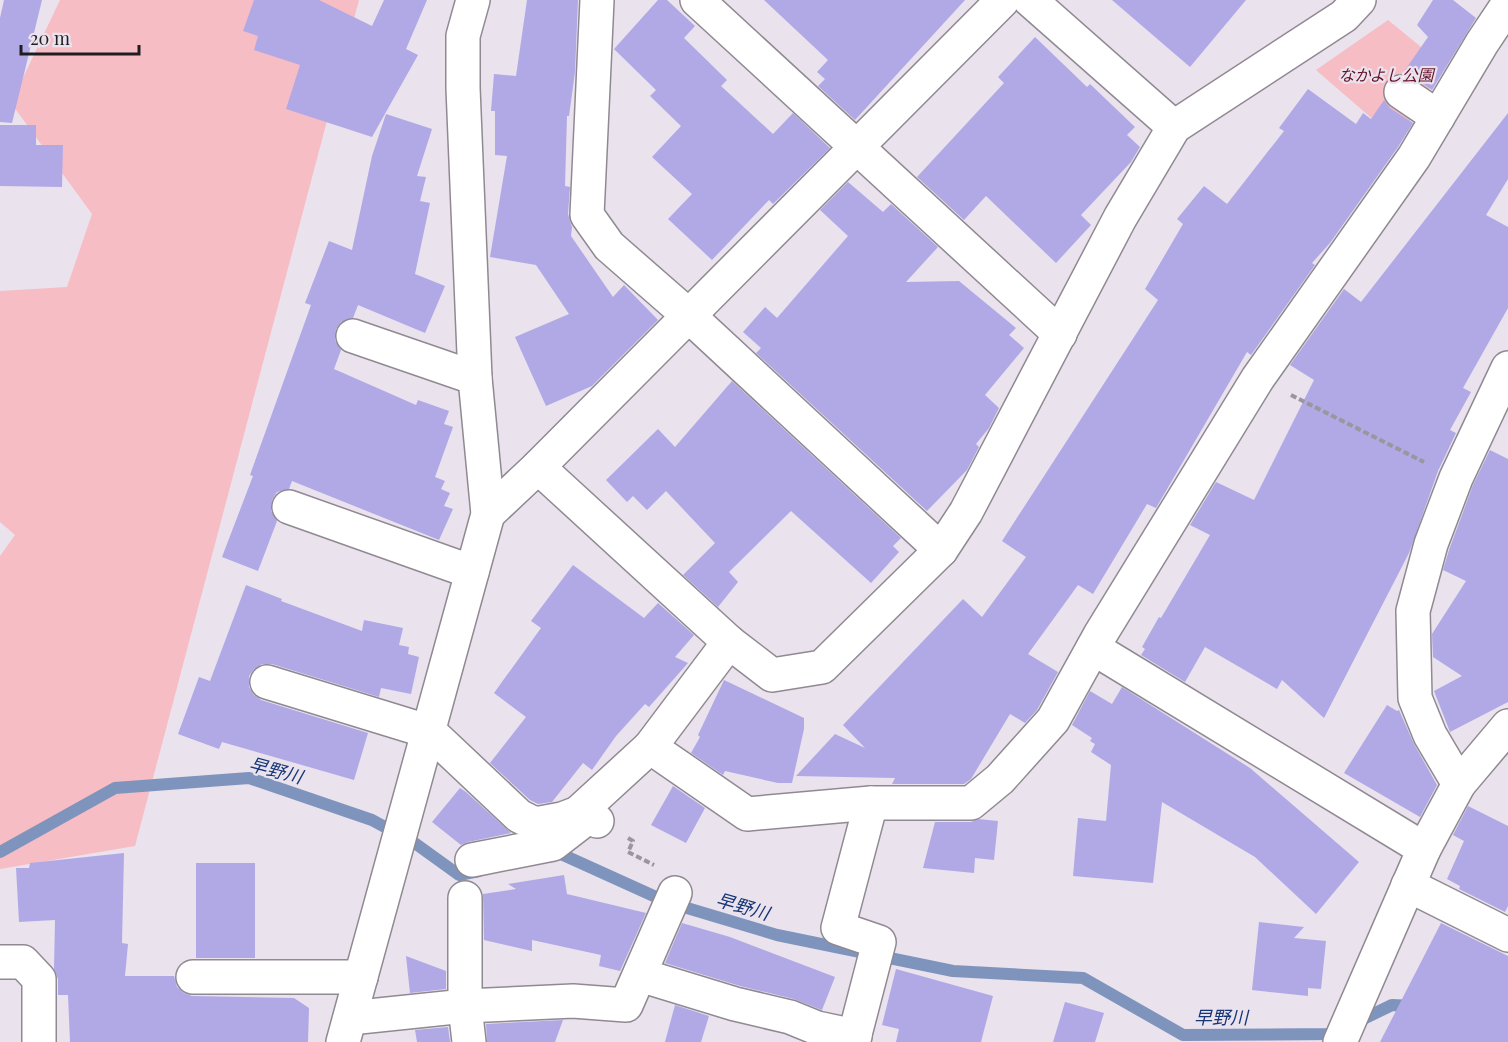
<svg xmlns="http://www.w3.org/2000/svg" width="1508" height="1042" viewBox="0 0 1508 1042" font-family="'Playfair Display','Noto Sans JP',serif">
<rect width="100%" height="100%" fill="#eae2ed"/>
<g fill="#f7bdc4">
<polygon points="60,0 359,0 135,846 0,869 0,556 15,535 0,522 0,291 67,287 92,214 11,103"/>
<polygon points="1388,20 1443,65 1398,141 1316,70"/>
</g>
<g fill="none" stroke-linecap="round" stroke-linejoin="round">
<g stroke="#7f94bc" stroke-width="12">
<polyline points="0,852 115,788 249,778 372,820 416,844 459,875 479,871"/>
<polyline points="548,857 561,854 667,902 777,935 953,971 1083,978 1183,1035 1333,1034 1339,1031"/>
<polyline points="1355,1023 1392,1005 1414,1006"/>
</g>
</g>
<g fill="#b0a9e6">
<polygon points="4,0 42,0 12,123 0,122 0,18"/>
<polygon points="254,0 319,0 372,26 384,0 427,0 406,49 418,55 372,137 286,109 300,65 254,50 258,36 243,31"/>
<polygon points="527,0 578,0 575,72 569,116 567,116 565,186 570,187 568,214 572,227 571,236 613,297 624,285 658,320 592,386 546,406 515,337 569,314 536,265 490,257 507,156 495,155 495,111 491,111 494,74 516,76"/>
<polygon points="658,0 667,0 695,26 684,38 727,80 721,86 773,134 793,113 830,148 773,204 769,200 712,260 668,219 692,194 652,157 681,126 650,96 656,90 614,49"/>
<polygon points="764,0 965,0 855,120 818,86 825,79 817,72 828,60"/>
<polygon points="1112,0 1246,0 1190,67"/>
<polygon points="1433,0 1453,0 1476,18 1432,90 1412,76 1403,73 1428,37 1417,25"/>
<polygon points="1035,37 1087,87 1090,84 1135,127 1127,135 1140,147 1131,162 1081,215 1091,225 1056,263 986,196 964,220 917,177 1004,83 998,77"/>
<polygon points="1308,89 1356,124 1363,113 1371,119 1384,100 1390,108 1413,123 1398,147 1330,243 1312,263 1315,265 1251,355 1247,352 1156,508 1147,504 1093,594 1078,585 1028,654 1058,672 1037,710 1025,723 1010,714 971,779 964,784 892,784 895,778 796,776 835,734 865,748 843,725 963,599 982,617 1026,557 1002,541 1158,300 1145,289 1183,224 1177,219 1204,186 1227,204 1284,131 1279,128"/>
<polygon points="1508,113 1508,179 1486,215 1508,227 1508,308 1463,388 1471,392 1450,430 1456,433 1438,471 1409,553 1324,718 1282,680 1277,689 1205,647 1185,682 1141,655 1145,649 1142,647 1159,617 1161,618 1210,535 1190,525 1216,482 1254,500 1314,380 1290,365 1344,289 1361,302"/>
<polygon points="386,114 432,129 417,176 426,177 420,201 430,203 415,274 445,286 425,333 358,305 353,318 341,322 336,329 335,340 341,350 334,369 416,405 418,400 449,411 444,424 453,427 435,477 445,481 441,489 450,493 444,506 453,509 439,540 292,481 289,489 277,492 272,500 271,511 277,521 258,571 222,557 253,476 250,475 311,305 305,303 329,241 352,250 372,156"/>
<polygon points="0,125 36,125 36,145 63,145 62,187 0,186"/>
<polygon points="848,182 883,212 891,204 938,247 906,282 959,281 1016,328 1009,335 1024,348 985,395 999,408 989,428 976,444 979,447 967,470 927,511 756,353 761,348 743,332 765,307 777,318 848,236 820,210"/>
<polygon points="732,381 901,538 893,546 899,552 871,583 791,511 729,572 738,582 718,607 683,575 715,543 666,491 647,510 633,496 627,502 606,480 658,429 675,447"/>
<polygon points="1490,450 1508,459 1508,702 1450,732 1434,691 1462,676 1433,657 1432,634 1466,581 1443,570 1449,550 1473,485"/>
<polygon points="573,565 644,618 658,603 694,635 675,657 688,663 649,707 645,704 616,736 592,770 583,763 552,802 538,804 530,800 490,763 526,717 494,693 541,628 531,621"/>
<polygon points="246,585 282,599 281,601 362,631 364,620 403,628 399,645 409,647 408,654 419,657 411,694 381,688 379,697 272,664 262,664 254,669 249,676 249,687 254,695 261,700 368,733 354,780 222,742 219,749 178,734 199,677 210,681"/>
<polygon points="724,680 804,718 804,729 792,783 778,783 725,771 723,775 691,753 700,737 698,735"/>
<polygon points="1122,687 1250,768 1359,862 1316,914 1255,857 1162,802 1153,883 1073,876 1078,818 1106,821 1111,765 1091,752 1095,744 1090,741 1092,738 1072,725 1090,691 1112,704"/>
<polygon points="1387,705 1397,711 1399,710 1414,744 1437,785 1420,817 1344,773"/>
<polygon points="673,786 705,808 686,843 651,825"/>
<polygon points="460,788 466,792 511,833 468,842 461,845 432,822"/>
<polygon points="1468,806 1508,826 1508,906 1505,912 1459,889 1460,886 1447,879 1464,841 1453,835"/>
<polygon points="978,819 998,821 994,860 975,858 974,873 923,868 935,822 971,822"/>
<polygon points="124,853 122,943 128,944 125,976 174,976 177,987 184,993 192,996 294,998 309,1008 308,1042 70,1042 68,995 58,995 58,979 54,969 55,920 19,922 16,868 29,868 30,863"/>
<rect x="196" y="863" width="59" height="95"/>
<polygon points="564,875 567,894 646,913 620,971 599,966 601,955 532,940 532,951 484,940 483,894 516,889 508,884"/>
<polygon points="1259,922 1304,927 1294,938 1326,941 1321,989 1308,988 1308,996 1252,990"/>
<polygon points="682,923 730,937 835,977 822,1010 794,999 740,986 665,963"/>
<polygon points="1441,923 1508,956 1508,1042 1380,1042"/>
<polygon points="406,956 446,971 446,989 410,993"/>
<polygon points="896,969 993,996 981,1042 896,1042 899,1029 882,1025"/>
<polygon points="1065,1002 1104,1013 1095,1042 1053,1042"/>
<polygon points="675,1005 709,1016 701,1042 665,1042"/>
<polygon points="563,1020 555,1042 487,1042 486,1024"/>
<polygon points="448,1027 450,1042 417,1042 415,1030"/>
</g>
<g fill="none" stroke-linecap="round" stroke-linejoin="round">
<g stroke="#908992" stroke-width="36">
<g id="minor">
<polyline points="597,0 587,215 609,246 688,315 941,550"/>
<polyline points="697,0 1060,334"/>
<polyline points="1030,0 1174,127"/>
<polyline points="1401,92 1438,117"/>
<polyline points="353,336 475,378"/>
<polyline points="538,467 729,642 772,675 822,667 941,550 966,512 1120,218 1174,127 1344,16 1359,0"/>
<polyline points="289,507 472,572"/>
<polyline points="488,514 538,467 1003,0"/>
<polyline points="729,642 650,747 747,814 871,803 971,803 1000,779 1053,720 1100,635 1258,378 1414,157 1482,43 1508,4"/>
<polyline points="1093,648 1424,849"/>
<polyline points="267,682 430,732 519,816 535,824 562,819 578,813 579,824 553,844 472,860"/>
<polyline points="1459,784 1430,735 1415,698 1413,611 1431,544 1456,478 1508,368"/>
<polyline points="597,821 578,813 650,747"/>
<polyline points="1408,885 1508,935"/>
<polyline points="465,898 465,1006 469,1042"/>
<polyline points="0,962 23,962 39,979 39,1042"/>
<polyline points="640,975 735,1004 790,1017 817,1028 855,1036"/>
<polyline points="193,977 361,977"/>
<polyline points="350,1018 465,1006 573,1001 626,1005 675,893"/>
<polyline points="343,1042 488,514 475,378 463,88 463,36 473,0"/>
<polyline points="853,1042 879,942 838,928 871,803"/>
<polyline points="1340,1042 1424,849 1459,784 1508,726"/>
</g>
</g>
<g stroke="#9b959d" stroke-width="4" stroke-dasharray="6 3" stroke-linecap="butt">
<polyline points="1291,395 1424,462"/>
<polyline points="628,838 633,841 628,852 654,865"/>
</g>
<use href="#minor" stroke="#fff" stroke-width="33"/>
</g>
<g text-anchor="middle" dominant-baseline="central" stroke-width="4.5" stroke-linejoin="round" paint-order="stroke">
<g font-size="16" font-style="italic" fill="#651128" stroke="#eae2ed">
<text x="1386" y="74">なかよし公園</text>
</g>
<g font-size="18" font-style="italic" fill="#163676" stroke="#eae2ed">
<text transform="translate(276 770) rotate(15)">早野川</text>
<text transform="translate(743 906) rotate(16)">早野川</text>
<text x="1221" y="1017">早野川</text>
</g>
</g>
<path d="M21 45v9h118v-9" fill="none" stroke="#201d21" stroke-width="3"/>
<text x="30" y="45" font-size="18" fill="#201d21" stroke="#eae2ed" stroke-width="4.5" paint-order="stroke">20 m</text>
</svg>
